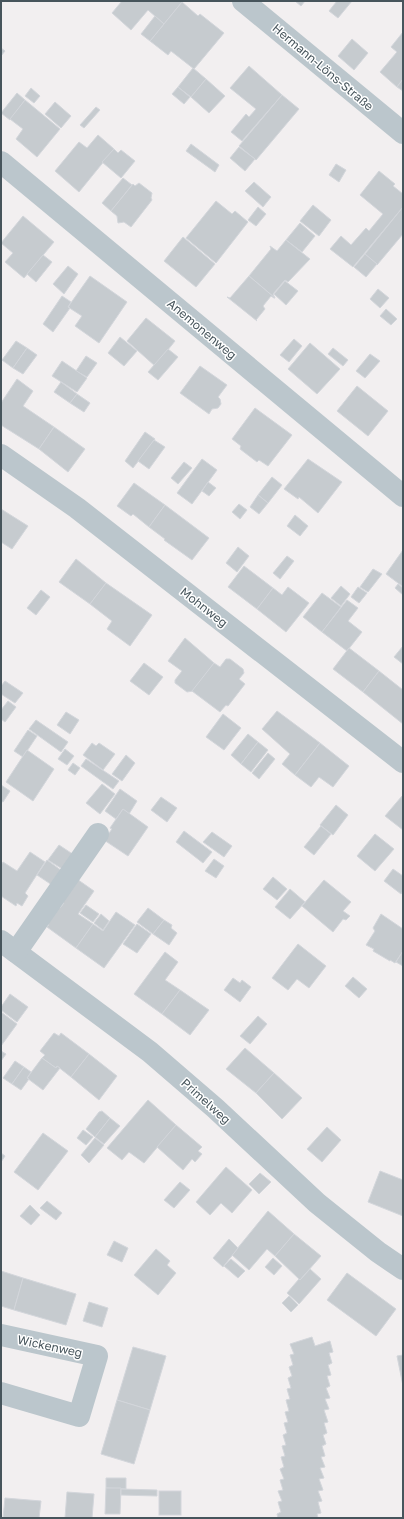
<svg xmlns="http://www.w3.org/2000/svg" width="404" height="1519" viewBox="0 0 404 1519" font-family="'Golos Text',sans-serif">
<rect width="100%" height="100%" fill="#f2eff0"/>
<g fill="#c6cbcf" stroke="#d3d6db">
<polygon points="122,1 181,1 182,2 164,24 148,10 131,30 112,13"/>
<polygon points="295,1 305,1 301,6"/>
<polygon points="337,1 352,1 338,18 329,11"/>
<polygon points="182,2 198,16 200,14 224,33 194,69 171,51 168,55 150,41"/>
<polygon points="155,16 164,24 150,41 141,34"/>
<polygon points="403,32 403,79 397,87 380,72 397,52 391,47"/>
<polygon points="352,39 368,53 354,70 338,56"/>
<polygon points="1,48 5,51 1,56"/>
<polygon points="249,66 282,95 242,141 231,132 246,114 249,117 256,109 230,88"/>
<polygon points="193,68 206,79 191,97 178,87"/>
<polygon points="206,79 225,96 209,113 191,97"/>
<polygon points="403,79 403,91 397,87"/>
<polygon points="178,87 190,97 184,104 172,94"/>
<polygon points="31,88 40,96 34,103 25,96"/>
<polygon points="17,93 25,100 10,120 1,113"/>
<polygon points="282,95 299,109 256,160 239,146"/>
<polygon points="25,100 60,129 37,157 16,139 23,129 10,119"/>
<polygon points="55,102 71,116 61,128 45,114"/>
<polygon points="96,107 100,110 84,128 80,125"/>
<polygon points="98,135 114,149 79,192 55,171 79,142 87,148"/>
<polygon points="191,144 219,165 215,172 186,151"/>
<polygon points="239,147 255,159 245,171 230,158"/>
<polygon points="114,149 118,153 121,150 135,161 121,178 102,162"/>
<polygon points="336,164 346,170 339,182 329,175"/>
<polygon points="379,171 395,184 393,186 403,194 403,207 353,267 330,249 341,236 351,245 366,228 369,231 383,214 360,195"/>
<polygon points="123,178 132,185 111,211 102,203"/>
<polygon points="254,182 271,197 263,207 245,191"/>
<polygon points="139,183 152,193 151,198 152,200 131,227 124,222 118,223 117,216 111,211 133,184 135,186"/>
<polygon points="216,201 232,214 235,211 248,222 216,263 186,238"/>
<polygon points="313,205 331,220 319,236 300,221"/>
<polygon points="258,207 266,214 256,226 248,220"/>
<polygon points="403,207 403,234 377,265 365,254"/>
<polygon points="23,216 54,242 24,278 5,262 13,253 1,243"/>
<polygon points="300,223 315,236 302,252 286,240"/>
<polygon points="183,237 215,264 196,287 164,261"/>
<polygon points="286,240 310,259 288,282 285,280 273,294 275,298 249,276 271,249 270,246 277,251"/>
<polygon points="365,254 377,264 366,277 354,267"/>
<polygon points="43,255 52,262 36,282 27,274"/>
<polygon points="68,266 78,274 64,294 53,284"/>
<polygon points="90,276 127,302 99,343 75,326 82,316 68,307"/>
<polygon points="249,276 275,298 274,298 271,296 263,306 265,309 256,320 257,321 227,297 230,298"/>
<polygon points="285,281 298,291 286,305 274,294"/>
<polygon points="378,289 389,298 380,308 370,299"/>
<polygon points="62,296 71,302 68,307 70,308 53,332 43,324"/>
<polygon points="386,309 397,319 391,325 380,316"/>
<polygon points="146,318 175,341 155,366 127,341"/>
<polygon points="120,337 137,351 124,366 108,353"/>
<polygon points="294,339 302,346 289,362 280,355"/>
<polygon points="16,341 27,348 13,368 2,360"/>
<polygon points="310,343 340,369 317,394 288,369"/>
<polygon points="27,348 37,355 23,374 13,368"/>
<polygon points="333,348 348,360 343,366 328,354"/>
<polygon points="168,349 178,357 158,380 148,372"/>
<polygon points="370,354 380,361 365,378 356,371"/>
<polygon points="86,356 97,363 87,377 76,371"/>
<polygon points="62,361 87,378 77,392 52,376"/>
<polygon points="200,366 227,385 218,397 220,399 221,404 218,408 212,409 209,414 180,393"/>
<polygon points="17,379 33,391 23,406 54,427 39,449 1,425 1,403"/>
<polygon points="61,382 77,394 70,403 54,392"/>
<polygon points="357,386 388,411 368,436 337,411"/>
<polygon points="77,394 90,403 84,412 70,403"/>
<polygon points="255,408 292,435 268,466 259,460 257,462 240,449 241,446 232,439"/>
<polygon points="54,427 85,449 68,472 39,449"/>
<polygon points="145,432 155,439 133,468 125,461"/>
<polygon points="154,440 165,447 149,469 138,461"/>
<polygon points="202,459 217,470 192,504 177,493"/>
<polygon points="308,459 342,482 318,513 299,497 298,499 284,489"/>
<polygon points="184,462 192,468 178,484 171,478"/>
<polygon points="272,477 282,485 268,503 258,495"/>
<polygon points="208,482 216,488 209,496 202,491"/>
<polygon points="134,483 165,505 149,527 133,514 131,516 117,506"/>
<polygon points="258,495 268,503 259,514 250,507"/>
<polygon points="239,504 247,510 240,519 232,512"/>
<polygon points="165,505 209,538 192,560 164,540 165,539 149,527"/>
<polygon points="1,509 28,526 12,549 1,542"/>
<polygon points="295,515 308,526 300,536 287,526"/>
<polygon points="238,547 249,556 237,572 226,563"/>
<polygon points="403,550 403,584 402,586 386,574"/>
<polygon points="287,556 294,561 280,579 273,573"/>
<polygon points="76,559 106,583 90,604 59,582"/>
<polygon points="244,566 273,588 257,609 228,587"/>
<polygon points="373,569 382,574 368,592 360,587"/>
<polygon points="106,583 152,615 130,646 107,629 112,621 90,604"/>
<polygon points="398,584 403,588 403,595 395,588"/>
<polygon points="341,586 350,594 341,606 331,598"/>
<polygon points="288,587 309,603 286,632 257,609 273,588 282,595"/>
<polygon points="358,587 367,593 359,603 351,597"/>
<polygon points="41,590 50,597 36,615 27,608"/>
<polygon points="322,593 341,607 322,632 303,617"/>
<polygon points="347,600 358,608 348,621 362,632 347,651 322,632"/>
<polygon points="185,638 214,663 193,691 187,692 175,683 175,680 182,671 168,661"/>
<polygon points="403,646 403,664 394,657"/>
<polygon points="349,648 379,671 363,692 333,669"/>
<polygon points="226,659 230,659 243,669 244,673 239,679 245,684 228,706 226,705 220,712 192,691 214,663 220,667"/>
<polygon points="144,663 163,677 149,695 130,681"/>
<polygon points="379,671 403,690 403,724 363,692"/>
<polygon points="5,681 23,693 15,703 1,694 1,686"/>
<polygon points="8,701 16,707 5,722 1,719 1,710"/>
<polygon points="277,711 320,743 295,775 282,764 290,754 262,729"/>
<polygon points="66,712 79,720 70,734 57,725"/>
<polygon points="223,714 241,728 224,750 206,737"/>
<polygon points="36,720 68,742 61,752 29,729"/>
<polygon points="28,730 37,736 23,757 14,751"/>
<polygon points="248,734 258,742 241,764 231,755"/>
<polygon points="258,742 268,750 251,772 241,764"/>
<polygon points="92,743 96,746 99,743 115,754 103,770 83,755"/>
<polygon points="320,743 349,766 333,787 319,777 311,787 295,775"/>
<polygon points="65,749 74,756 67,765 58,759"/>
<polygon points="27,750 54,769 33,801 6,782"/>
<polygon points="268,753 275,759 259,779 252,773"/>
<polygon points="126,755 135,763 122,781 112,774"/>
<polygon points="86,759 119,781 113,789 81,766"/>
<polygon points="73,763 80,768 75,775 68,770"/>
<polygon points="102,784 115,794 100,814 86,803"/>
<polygon points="1,785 10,791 3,802 1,801"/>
<polygon points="120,789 137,801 129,814 123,809 116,819 105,811"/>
<polygon points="402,796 403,796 403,830 385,816"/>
<polygon points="161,797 177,808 167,822 151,810"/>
<polygon points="336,805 348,815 333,835 320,825"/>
<polygon points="123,809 148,827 128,856 104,840 112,829 110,828"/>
<polygon points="321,826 331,834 314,855 304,847"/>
<polygon points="184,831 212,852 203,863 176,842"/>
<polygon points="212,832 232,846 224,857 203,842"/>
<polygon points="375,834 394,849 375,871 357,856"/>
<polygon points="59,845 74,855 64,870 48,860"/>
<polygon points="30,852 45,862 25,893 28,896 22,906 17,903 16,906 1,896 1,865 3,862 17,871"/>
<polygon points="214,859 224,866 216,878 205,871"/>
<polygon points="47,860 62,871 52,885 37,875"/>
<polygon points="393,869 403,876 403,891 401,894 384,881"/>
<polygon points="74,877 94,891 78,914 93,924 76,948 47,927 49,925 44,921 56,905 60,908 64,903 59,899"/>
<polygon points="273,877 287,889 277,900 263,889"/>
<polygon points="324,880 351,902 343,911 350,916 346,920 343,919 333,932 302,906"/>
<polygon points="290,889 305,902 290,919 275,907"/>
<polygon points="86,905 99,914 93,922 80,913"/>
<polygon points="148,908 164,920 153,934 137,922"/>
<polygon points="116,912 135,925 104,968 76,948 93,924 103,931"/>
<polygon points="101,914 109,921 103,930 94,923"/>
<polygon points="381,914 403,929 403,951 395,963 390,960 390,961 373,951 374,949 366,945 375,931 373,928"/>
<polygon points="164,920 172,925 171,928 177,933 169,945 153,934"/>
<polygon points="137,924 151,934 137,953 123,944"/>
<polygon points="298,944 326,966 309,988 297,979 288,990 272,978"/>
<polygon points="403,951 403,966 396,962"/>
<polygon points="165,952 178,962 165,980 180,990 162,1014 134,994"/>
<polygon points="353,977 367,989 359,998 345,986"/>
<polygon points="233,978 240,983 242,980 251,987 240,1002 224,990"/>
<polygon points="180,990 209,1010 190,1035 162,1014"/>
<polygon points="10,994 28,1007 17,1022 1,1010 1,1007"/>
<polygon points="1,1012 17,1024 1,1046"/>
<polygon points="258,1016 267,1024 250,1044 240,1036"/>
<polygon points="54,1033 59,1036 61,1033 89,1054 71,1077 57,1066 56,1068 42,1058 45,1055 40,1051"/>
<polygon points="245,1048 274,1073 256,1093 226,1069"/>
<polygon points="1,1051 6,1054 1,1061"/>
<polygon points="89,1054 117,1076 99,1100 71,1077"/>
<polygon points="42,1058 56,1068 57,1066 60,1068 43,1090 27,1078"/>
<polygon points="15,1061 24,1067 12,1084 3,1078"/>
<polygon points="24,1067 31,1072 27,1078 29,1079 21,1090 12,1084"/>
<polygon points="274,1073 302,1098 282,1119 256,1093"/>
<polygon points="148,1100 176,1125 144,1163 129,1152 122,1160 107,1148"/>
<polygon points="102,1111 110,1118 95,1137 86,1129 99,1112"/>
<polygon points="110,1118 120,1126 104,1144 95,1137"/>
<polygon points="176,1125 202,1147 198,1151 202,1154 195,1162 192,1159 183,1170 157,1147"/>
<polygon points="327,1127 341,1140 322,1162 307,1149"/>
<polygon points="83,1130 93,1137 86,1145 77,1138"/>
<polygon points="43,1133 68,1151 38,1190 14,1172"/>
<polygon points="95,1138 104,1145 89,1163 81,1155"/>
<polygon points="1,1153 5,1156 1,1162"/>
<polygon points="226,1167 252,1190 232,1213 221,1203 210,1215 196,1202"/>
<polygon points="380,1171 403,1180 403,1216 368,1202"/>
<polygon points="260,1173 271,1182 259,1194 249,1184"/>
<polygon points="180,1182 190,1190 174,1208 164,1200"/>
<polygon points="47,1201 62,1213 56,1220 40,1208"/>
<polygon points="30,1205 40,1215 31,1225 20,1216"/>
<polygon points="268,1211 294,1234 275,1256 267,1249 249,1270 232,1255"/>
<polygon points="294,1234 321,1256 300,1280 275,1256"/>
<polygon points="229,1239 238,1248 223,1267 213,1258"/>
<polygon points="114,1241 128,1248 122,1262 107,1255"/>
<polygon points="156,1249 170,1261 167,1265 176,1273 158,1295 134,1275"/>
<polygon points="273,1258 282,1266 274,1275 265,1267"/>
<polygon points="231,1259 245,1271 238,1278 224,1266"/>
<polygon points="310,1269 321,1279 299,1304 287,1293 299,1279 300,1280"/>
<polygon points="1,1271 23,1278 14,1310 1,1306"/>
<polygon points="347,1273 396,1309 376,1336 327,1300"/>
<polygon points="23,1278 76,1294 66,1325 14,1310"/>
<polygon points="289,1296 298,1305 291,1312 282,1303"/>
<polygon points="89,1302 108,1308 102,1327 83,1321"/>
<polygon points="312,1337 315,1346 330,1341 333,1352 329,1353 332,1363 328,1365 331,1375 327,1376 330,1386 326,1388 330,1398 325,1399 329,1409 324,1410 328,1422 324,1423 327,1433 323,1435 326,1444 322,1446 325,1456 321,1457 325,1467 320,1468 324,1478 319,1479 323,1490 318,1491 322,1501 318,1502 321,1513 317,1514 318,1518 278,1518 277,1514 281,1512 278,1502 282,1501 278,1491 283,1490 280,1480 284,1479 280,1469 284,1467 281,1457 285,1456 282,1446 286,1445 283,1435 287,1433 284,1423 288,1422 285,1412 289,1411 286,1400 290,1399 287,1389 291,1388 288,1378 292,1376 289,1367 293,1365 290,1355 294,1354 290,1344"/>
<polygon points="133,1347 166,1356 150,1410 117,1400"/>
<polygon points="403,1355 403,1386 397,1356"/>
<polygon points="117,1400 150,1410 134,1464 101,1454"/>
<polygon points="106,1478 126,1478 126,1489 106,1488"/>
<polygon points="106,1488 121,1488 120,1514 105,1514"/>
<polygon points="121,1489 157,1490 157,1496 121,1495"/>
<rect x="159" y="1491" width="22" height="24"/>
<polygon points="67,1492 94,1494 92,1518 65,1518"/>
<polygon points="5,1498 41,1501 39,1518 3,1518"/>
</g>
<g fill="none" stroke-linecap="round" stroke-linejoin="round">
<g stroke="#bbc6cc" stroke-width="22">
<polyline points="243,1 403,133"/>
<polyline points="1,162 403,496"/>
<polyline points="1,455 77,508 403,762"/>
<polyline points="1,941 150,1052 215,1108 317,1203 378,1252 403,1269"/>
<polyline points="16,952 98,834"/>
<polyline points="1,1335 97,1356 79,1416 1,1393"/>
</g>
</g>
<g text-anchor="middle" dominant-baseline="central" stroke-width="3" stroke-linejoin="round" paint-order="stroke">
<g font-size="12" fill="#47555c" stroke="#fff">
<text transform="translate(323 67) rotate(40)">Hermann-Löns-Straße</text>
<text transform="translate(202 329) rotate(40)">Anemonenweg</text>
<text transform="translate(204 607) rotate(38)">Mohnweg</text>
<text transform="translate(206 1101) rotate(42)">Primelweg</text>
<text transform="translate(50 1346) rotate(12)">Wickenweg</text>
</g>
</g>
<rect width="404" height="1519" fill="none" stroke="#47555c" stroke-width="4"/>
</svg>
